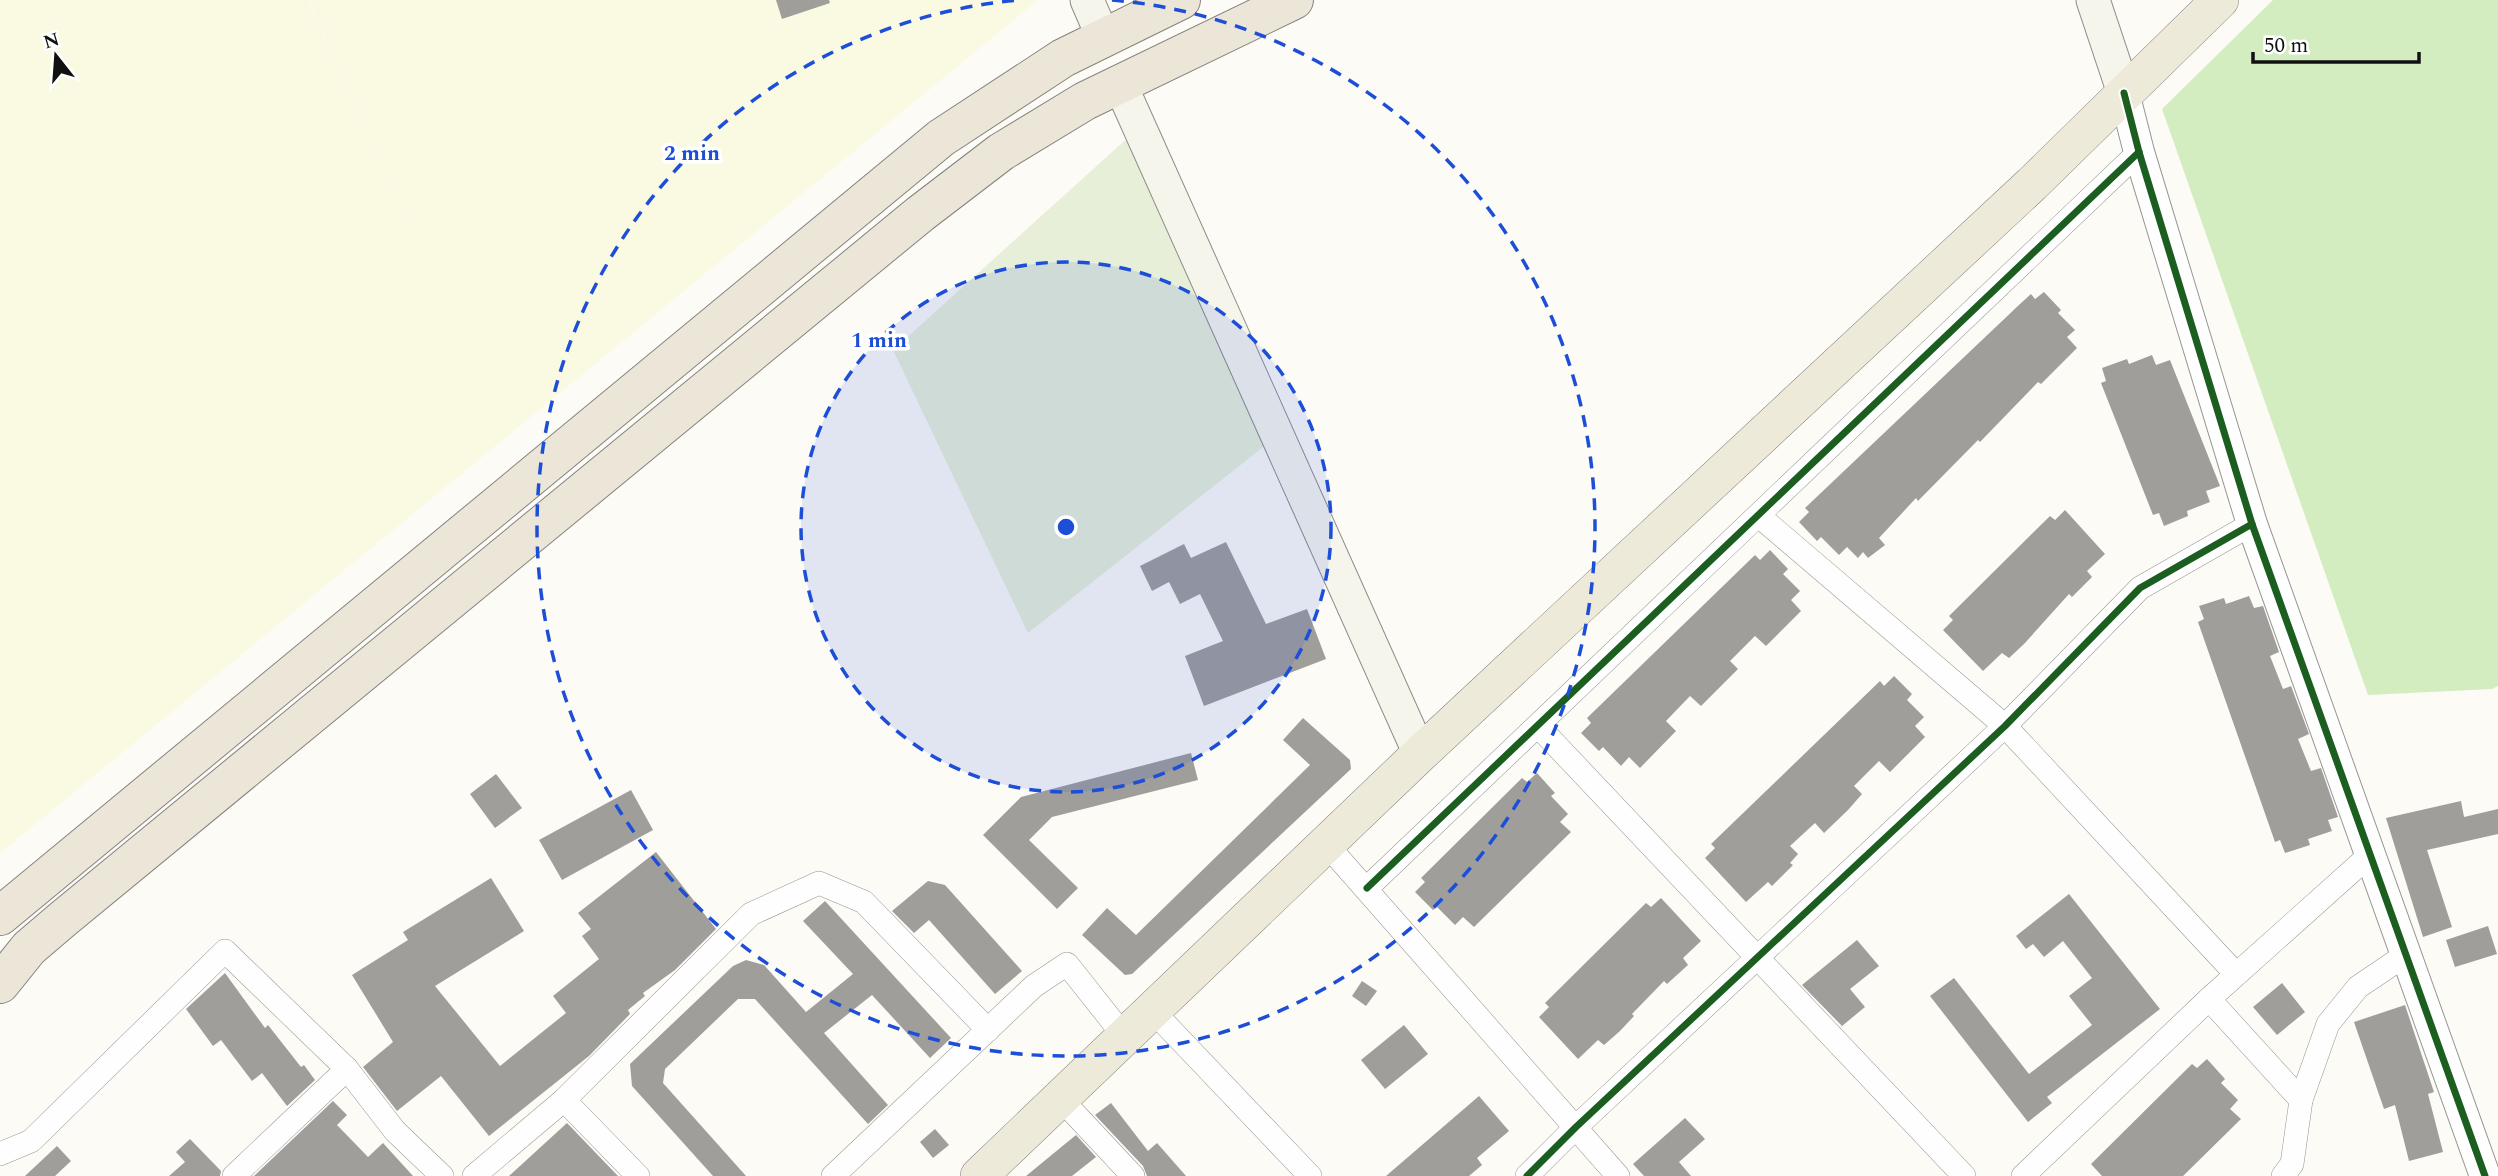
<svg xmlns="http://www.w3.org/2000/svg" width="2498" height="1176" viewBox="0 0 2498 1176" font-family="Spectral,serif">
<rect width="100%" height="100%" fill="#fcfbf6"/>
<polygon fill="#faf9e1" points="0,0 308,0 461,345 309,0 1038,0 0,853"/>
<polygon fill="#d3edc0" points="2273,0 2498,0 2498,686 2492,689 2368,695 2162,109"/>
<polygon fill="#e7efd8" points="1132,134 1267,444 1028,633 893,350"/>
<g fill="#a09e9b">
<polygon points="776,0 829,0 830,3 782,19"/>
<polygon points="2044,292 2061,310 2058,313 2075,330 2067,337 2077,348 2041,384 2038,382 1980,442 1978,440 1918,501 1916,498 1879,538 1885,545 1868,558 1863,552 1858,558 1847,547 1839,555 1821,537 1817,541 1799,522 1809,512 1805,508 2020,304 2031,294 2035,299"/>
<polygon points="2152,355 2156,365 2170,360 2220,486 2206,491 2210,502 2187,511 2188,516 2164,526 2159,513 2153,515 2101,383 2106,381 2102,368 2127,359 2129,364"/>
<polygon points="2065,510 2105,554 2087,571 2092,577 2072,597 2069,594 2024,644 2009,658 2002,653 1983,671 1943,630 1953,620 1949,616 2050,516 2055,520"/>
<polygon points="1226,542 1266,624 1307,609 1326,659 1204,706 1185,656 1223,641 1200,594 1180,604 1169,582 1152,591 1140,566 1184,544 1191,558"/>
<polygon points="1770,550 1788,569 1783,574 1800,591 1791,600 1801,611 1766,646 1755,636 1730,661 1738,669 1701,706 1690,696 1666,721 1676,731 1640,768 1629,757 1621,766 1603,747 1599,751 1581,733 1591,723 1587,718 1755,555 1760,560"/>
<polygon points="2249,596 2254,608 2263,606 2279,652 2270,656 2283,689 2291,686 2309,734 2298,739 2311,771 2321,768 2338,817 2328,820 2332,831 2308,839 2310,845 2285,853 2280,840 2275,842 2198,622 2204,619 2199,606 2224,598 2226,604"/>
<polygon points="1894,676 1912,694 1907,700 1924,717 1915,726 1925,737 1890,772 1879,761 1854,786 1862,794 1848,810 1824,833 1815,823 1790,846 1798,854 1790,863 1793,865 1772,886 1768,882 1746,902 1705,858 1715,848 1711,844 1880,681 1884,686"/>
<polygon points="1303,718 1350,760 1351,769 1132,974 1125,975 1082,935 1107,908 1136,935 1310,765 1283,740"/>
<polygon points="1191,753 1198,780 1052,817 1029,840 1078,888 1057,909 983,835 1021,797"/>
<polygon points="1537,773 1555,793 1551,796 1568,814 1560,822 1571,832 1474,927 1463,917 1455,925 1437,907 1433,910 1415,892 1425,882 1421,878 1522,778 1527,782"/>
<polygon points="496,774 522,808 495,828 470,794"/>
<polygon points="631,790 653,830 562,880 539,840"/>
<polygon points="2461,801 2464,817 2498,809 2498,834 2427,850 2452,927 2423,937 2386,818"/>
<polygon points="656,852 716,929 675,970 643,993 645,996 628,1010 630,1014 589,1056 489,1136 441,1076 397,1111 363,1067 393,1042 352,975 408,940 403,932 491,878 524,931 435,986 500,1066 566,1013 553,996 599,959 582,936 591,929 578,913"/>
<polygon points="928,881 945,885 1022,971 995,994 929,920 914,933 892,911"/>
<polygon points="2069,894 2160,1009 2047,1097 2052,1103 2028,1122 1930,996 1954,978 2029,1074 2092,1025 2069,996 2092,978 2063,941 2044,957 2033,944 2026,949 2016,936"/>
<polygon points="1661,898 1701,941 1683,958 1688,965 1667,984 1664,981 1632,1014 1634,1016 1620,1031 1604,1045 1598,1040 1578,1059 1539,1017 1549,1007 1545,1003 1646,903 1651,907"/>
<polygon points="825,901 951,1038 930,1058 872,995 824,1033 888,1105 868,1124 755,999 738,999 665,1069 663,1083 746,1176 713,1176 632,1086 630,1064 733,966 746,960 764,965 806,1012 853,974 803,921"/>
<polygon points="2488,926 2497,954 2455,967 2446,940"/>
<polygon points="1857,940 1879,966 1850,989 1865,1007 1842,1026 1802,985"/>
<polygon points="225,973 265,1028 268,1025 301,1067 304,1065 315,1080 287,1106 262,1073 252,1081 221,1040 213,1046 186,1009"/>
<polygon points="1362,981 1377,991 1366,1006 1352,996"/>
<polygon points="2282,983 2305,1012 2277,1035 2253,1007"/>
<polygon points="2405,1005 2434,1092 2428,1094 2443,1152 2409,1161 2395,1105 2384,1109 2354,1022"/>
<polygon points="1404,1025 1428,1054 1385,1089 1361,1060"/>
<polygon points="2207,1059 2225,1079 2221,1083 2238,1100 2230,1109 2241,1119 2183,1176 2102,1176 2091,1164 2192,1064 2197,1068"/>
<polygon points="1479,1096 1509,1131 1477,1158 1482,1165 1469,1176 1386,1176"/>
<polygon points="333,1101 347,1115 337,1125 368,1157 383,1143 413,1176 254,1176"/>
<polygon points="1111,1103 1148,1151 1157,1143 1186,1176 1147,1176 1143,1166 1095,1115"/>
<polygon points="1685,1118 1705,1139 1679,1162 1691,1176 1644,1176 1633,1164"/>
<polygon points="567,1123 618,1176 509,1176"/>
<polygon points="935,1129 949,1145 933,1158 920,1142"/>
<polygon points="1076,1135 1096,1157 1072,1176 1026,1176"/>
<polygon points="190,1139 221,1171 220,1176 169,1176 185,1162 176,1152"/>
<polygon points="57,1146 71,1161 55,1176 25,1176"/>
</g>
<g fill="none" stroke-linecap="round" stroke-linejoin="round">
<g stroke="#969694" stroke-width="24">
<g id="minor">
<polyline points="1759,516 2005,726 2236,974"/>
<polyline points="1538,726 1964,1176"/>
<polyline points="1327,845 1618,1176"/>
<polyline points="1367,888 2139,152"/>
<polyline points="2209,999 2301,1100"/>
<polyline points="1151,1009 1310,1176"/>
<polyline points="1060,1098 1133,1176"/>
<polyline points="0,1154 31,1141 225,951 347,1069 395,1131 442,1176"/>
<polyline points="234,1176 347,1069"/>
<polyline points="474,1176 564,1100"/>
<polyline points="638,1176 564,1100 751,914 819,883 864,902 988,1030"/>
<polyline points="833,1176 1034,986 1067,964 1124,1036"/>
<polyline points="1527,1176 1576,1127 2005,726 2140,588 2252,524"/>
<polyline points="2023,1176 2209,999 2372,853"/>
<polyline points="2283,1176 2292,1164 2301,1100 2328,1024 2358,987 2404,956"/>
</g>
</g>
<g stroke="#969694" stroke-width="32">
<polyline id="tertiary" points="2124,93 2139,152 2252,524 2485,1176"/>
</g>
<g stroke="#8d8c8a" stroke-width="35">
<g id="secondary">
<polyline points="1087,0 1103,37"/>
<polyline points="2093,0 2124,93"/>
<polyline points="1120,84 1420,754"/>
</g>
</g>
<g stroke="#848381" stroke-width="38">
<polyline id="primary" points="979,1176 1420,754 2032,184 2220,0"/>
</g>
<g stroke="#848381" stroke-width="40">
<g id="trunk">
<polyline points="0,916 941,138 1063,58 1181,0"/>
<polyline points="0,984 29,948 63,919 920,214 1001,152 1085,101 1294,0"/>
</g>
</g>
<use href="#minor" stroke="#fffefe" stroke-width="23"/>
<use href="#tertiary" stroke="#fffefe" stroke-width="30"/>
<use href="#secondary" stroke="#f6f5eb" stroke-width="33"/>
<use href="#primary" stroke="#eeeada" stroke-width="37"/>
<use href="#trunk" stroke="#ece6d8" stroke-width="38"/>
<g stroke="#fff" stroke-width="11">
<g id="cycleway">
<polyline points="2124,93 2139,152 2252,524 2485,1176"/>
<polyline points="1367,888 2139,152"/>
<polyline points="1527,1176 1576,1127 2005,726 2140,588 2252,524"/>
</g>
</g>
<use href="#cycleway" stroke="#1b5e20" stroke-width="7"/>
</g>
<circle cx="1066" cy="527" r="265" fill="#1d4ed8" fill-opacity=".12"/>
<g fill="none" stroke="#1d4ed8" stroke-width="3.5" stroke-dasharray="12 9">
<circle cx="1066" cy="527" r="265"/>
<path d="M1112 0A529 529 0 1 1 1020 0"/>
</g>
<circle cx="1066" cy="527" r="10" fill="#1d4ed8" stroke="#fff" stroke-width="3.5"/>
<g font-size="21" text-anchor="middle" font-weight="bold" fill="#1d4ed8" stroke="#fff" stroke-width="7" stroke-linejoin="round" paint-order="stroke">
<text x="692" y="160">2 min</text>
<text x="879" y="347">1 min</text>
</g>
<g transform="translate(56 56) rotate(343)" stroke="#ffffff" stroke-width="5" paint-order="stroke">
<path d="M0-5L12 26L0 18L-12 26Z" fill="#101010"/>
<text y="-10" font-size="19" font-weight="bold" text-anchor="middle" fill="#101010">N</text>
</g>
<path d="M2253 52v10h166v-10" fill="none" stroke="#101010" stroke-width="3.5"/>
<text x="2264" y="52" font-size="21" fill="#101010" stroke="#ffffff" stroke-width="5" paint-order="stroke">50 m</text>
</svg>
